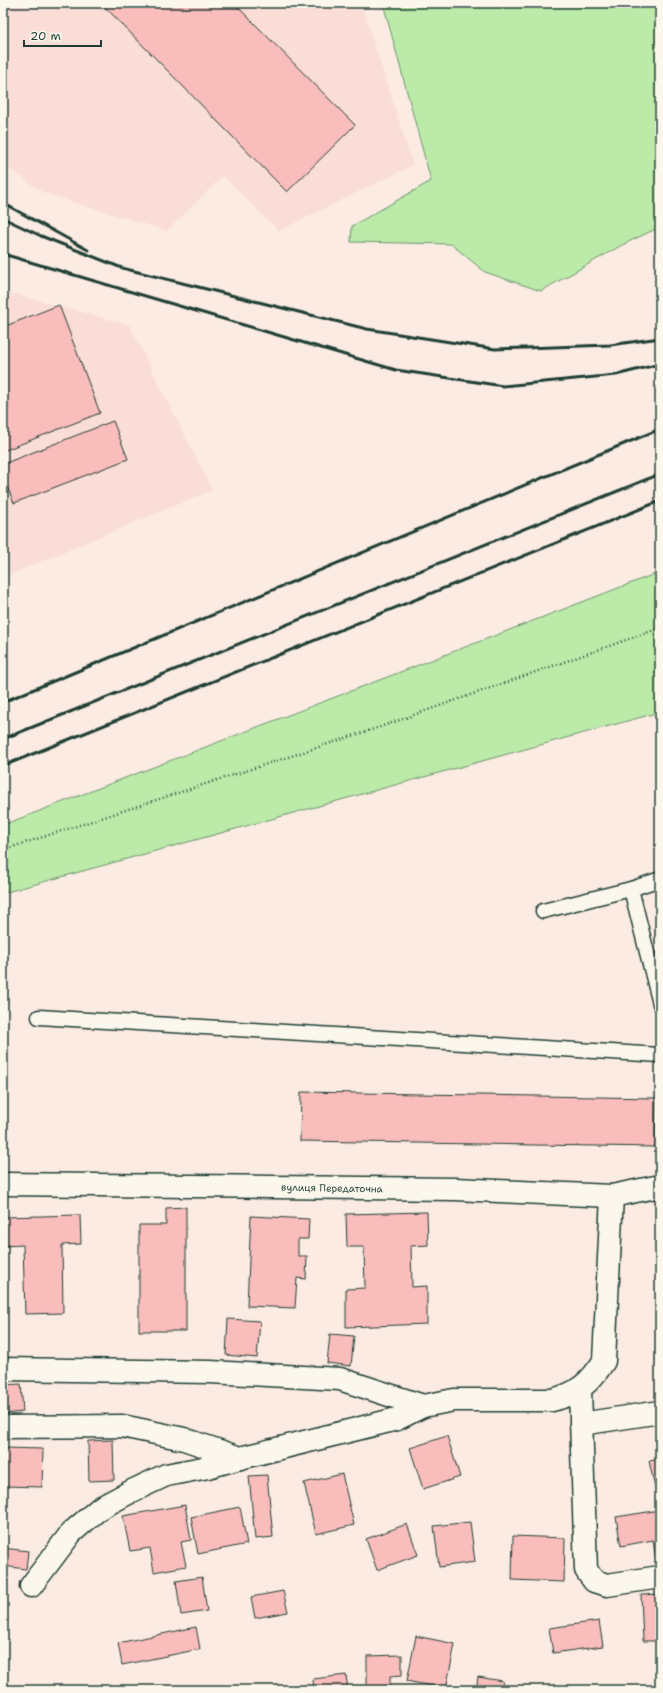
<svg xmlns="http://www.w3.org/2000/svg" width="663" height="1693" viewBox="0 0 663 1693" font-family="'Shantell Sans',sans-serif">
<rect width="100%" height="100%" fill="#fbebe2"/>
<filter id="ink" filterUnits="userSpaceOnUse"><feTurbulence type="fractalNoise" baseFrequency=".025" numOctaves="2"/><feDisplacementMap in="SourceGraphic" scale="8" xChannelSelector="R" yChannelSelector="G"/><feConvolveMatrix kernelMatrix="1 2 1 2 8 2 1 2 1" color-interpolation-filters="sRGB"/></filter>
<g filter="url(#ink)">
<g fill="#faddd7">
<polygon points="3,3 361,3 413,165 279,231 223,176 167,231 44,193 3,164"/>
<polygon points="3,291 129,325 212,490 3,577"/>
</g>
<g fill="#bbeaa9" stroke="#6d946e">
<polygon points="383,3 660,3 660,227 622,245 541,291 485,272 451,244 351,242 352,226 431,181"/>
<polygon points="660,572 660,712 3,893 3,825"/>
</g>
<g fill="#f9bdbc" stroke="#1f3d34">
<polygon points="101,3 234,3 355,125 287,192"/>
<polygon points="59,305 100,413 3,451 3,327"/>
<polygon points="113,421 128,459 14,503 3,477 3,464"/>
<polygon points="301,1092 656,1098 655,1147 300,1141"/>
<polygon points="186,1207 186,1331 139,1331 139,1225 166,1225 166,1208"/>
<polygon points="427,1212 428,1245 411,1246 412,1287 427,1286 427,1324 346,1327 346,1289 365,1288 364,1247 347,1247 346,1214"/>
<polygon points="80,1215 81,1244 62,1245 63,1313 25,1314 23,1245 3,1246 3,1217"/>
<polygon points="251,1216 309,1219 308,1239 298,1239 298,1256 307,1256 306,1279 297,1278 295,1308 247,1306"/>
<polygon points="228,1319 260,1321 257,1358 226,1355"/>
<polygon points="330,1334 354,1336 351,1366 327,1363"/>
<polygon points="21,1384 23,1412 3,1414 3,1385"/>
<polygon points="447,1436 460,1477 423,1489 410,1448"/>
<polygon points="113,1440 114,1480 89,1481 88,1441"/>
<polygon points="3,1448 43,1449 42,1487 3,1486"/>
<polygon points="660,1459 660,1497 657,1497 649,1461"/>
<polygon points="342,1474 354,1525 316,1534 304,1483"/>
<polygon points="267,1475 273,1537 255,1539 249,1476"/>
<polygon points="185,1505 191,1540 181,1542 186,1566 154,1572 150,1548 130,1551 123,1516"/>
<polygon points="240,1507 247,1544 198,1554 191,1517"/>
<polygon points="660,1510 660,1560 656,1560 653,1540 621,1546 616,1517"/>
<polygon points="470,1522 475,1562 439,1567 434,1526"/>
<polygon points="407,1524 418,1555 377,1570 366,1539"/>
<polygon points="513,1536 565,1538 564,1582 512,1580"/>
<polygon points="3,1548 28,1551 26,1569 3,1566"/>
<polygon points="202,1577 207,1611 181,1615 176,1581"/>
<polygon points="283,1591 288,1612 255,1618 251,1597"/>
<polygon points="660,1594 660,1641 643,1641 641,1595"/>
<polygon points="3,1612 8,1617 3,1623"/>
<polygon points="599,1621 603,1646 553,1653 549,1628"/>
<polygon points="196,1627 200,1649 122,1665 118,1643"/>
<polygon points="416,1636 455,1644 446,1689 407,1681"/>
<polygon points="402,1655 402,1675 390,1676 390,1690 367,1690 367,1656"/>
<polygon points="346,1675 348,1690 314,1690 313,1679"/>
<polygon points="478,1677 503,1681 501,1690 476,1690"/>
</g>
<g fill="none" stroke-linecap="round" stroke-linejoin="round">
<g stroke="#1f3d34" stroke-width="17">
<g id="service">
<polyline points="631,889 660,879"/>
<polyline points="543,911 631,889 660,1004"/>
<polyline points="39,1017 660,1055"/>
</g>
</g>
<g stroke="#1f3d34" stroke-width="25">
<g id="minor">
<polyline points="3,1184 455,1189 612,1196 660,1186"/>
<polyline points="3,1369 210,1372 340,1379 423,1406"/>
<polyline points="580,1389 586,1570 594,1581 607,1585 660,1577"/>
<polyline points="581,1424 660,1412"/>
<path d="M3,1427l119,-1 62,13 56,19 157,-39 26,-13 31,-6h98c25,-6 38,-17 52,-39l8,-165"/>
<polyline points="31,1586 71,1533 100,1508 132,1491 166,1475 208,1467 240,1458"/>
</g>
</g>
<polyline stroke="#1f3d34" stroke-width="2.5" stroke-dasharray="1 3" stroke-linecap="butt" points="3,850 380,727 660,628"/>
<use href="#service" stroke="#fbf7ec" stroke-width="14"/>
<use href="#minor" stroke="#fbf7ec" stroke-width="22"/>
<g stroke="#1f3d34" stroke-width="3">
<polyline points="3,203 88,250"/>
<polyline points="3,218 41,236 122,268 367,329 495,349 610,345 660,338"/>
<polyline points="3,254 396,370 503,386 616,375 660,364"/>
<polyline points="3,702 660,429"/>
<polyline points="3,739 660,474"/>
<polyline points="3,766 660,501"/>
</g>
</g>
</g>
<g text-anchor="middle" dominant-baseline="central" stroke-width="3" stroke-linejoin="round" paint-order="stroke">
<g font-size="10" fill="#1f3d34" stroke="#fbf7ec">
<text transform="translate(332 1188) rotate(1)">вулиця Передаточна</text>
</g>
</g>
<rect width="663" height="1693" fill="none" stroke="#fbf7ec" stroke-width="16"/>
<rect x="8" y="8" width="647" height="1677" fill="none" stroke="#1f3d34" stroke-width="1.5" filter="url(#ink)"/>
<path d="M24 40v6h77v-6" fill="none" stroke="#1f3d34" stroke-width="2"/>
<text x="30" y="40" font-size="12" fill="#1f3d34" stroke="#fbf7ec" stroke-width="3" paint-order="stroke">20 m</text>
</svg>
